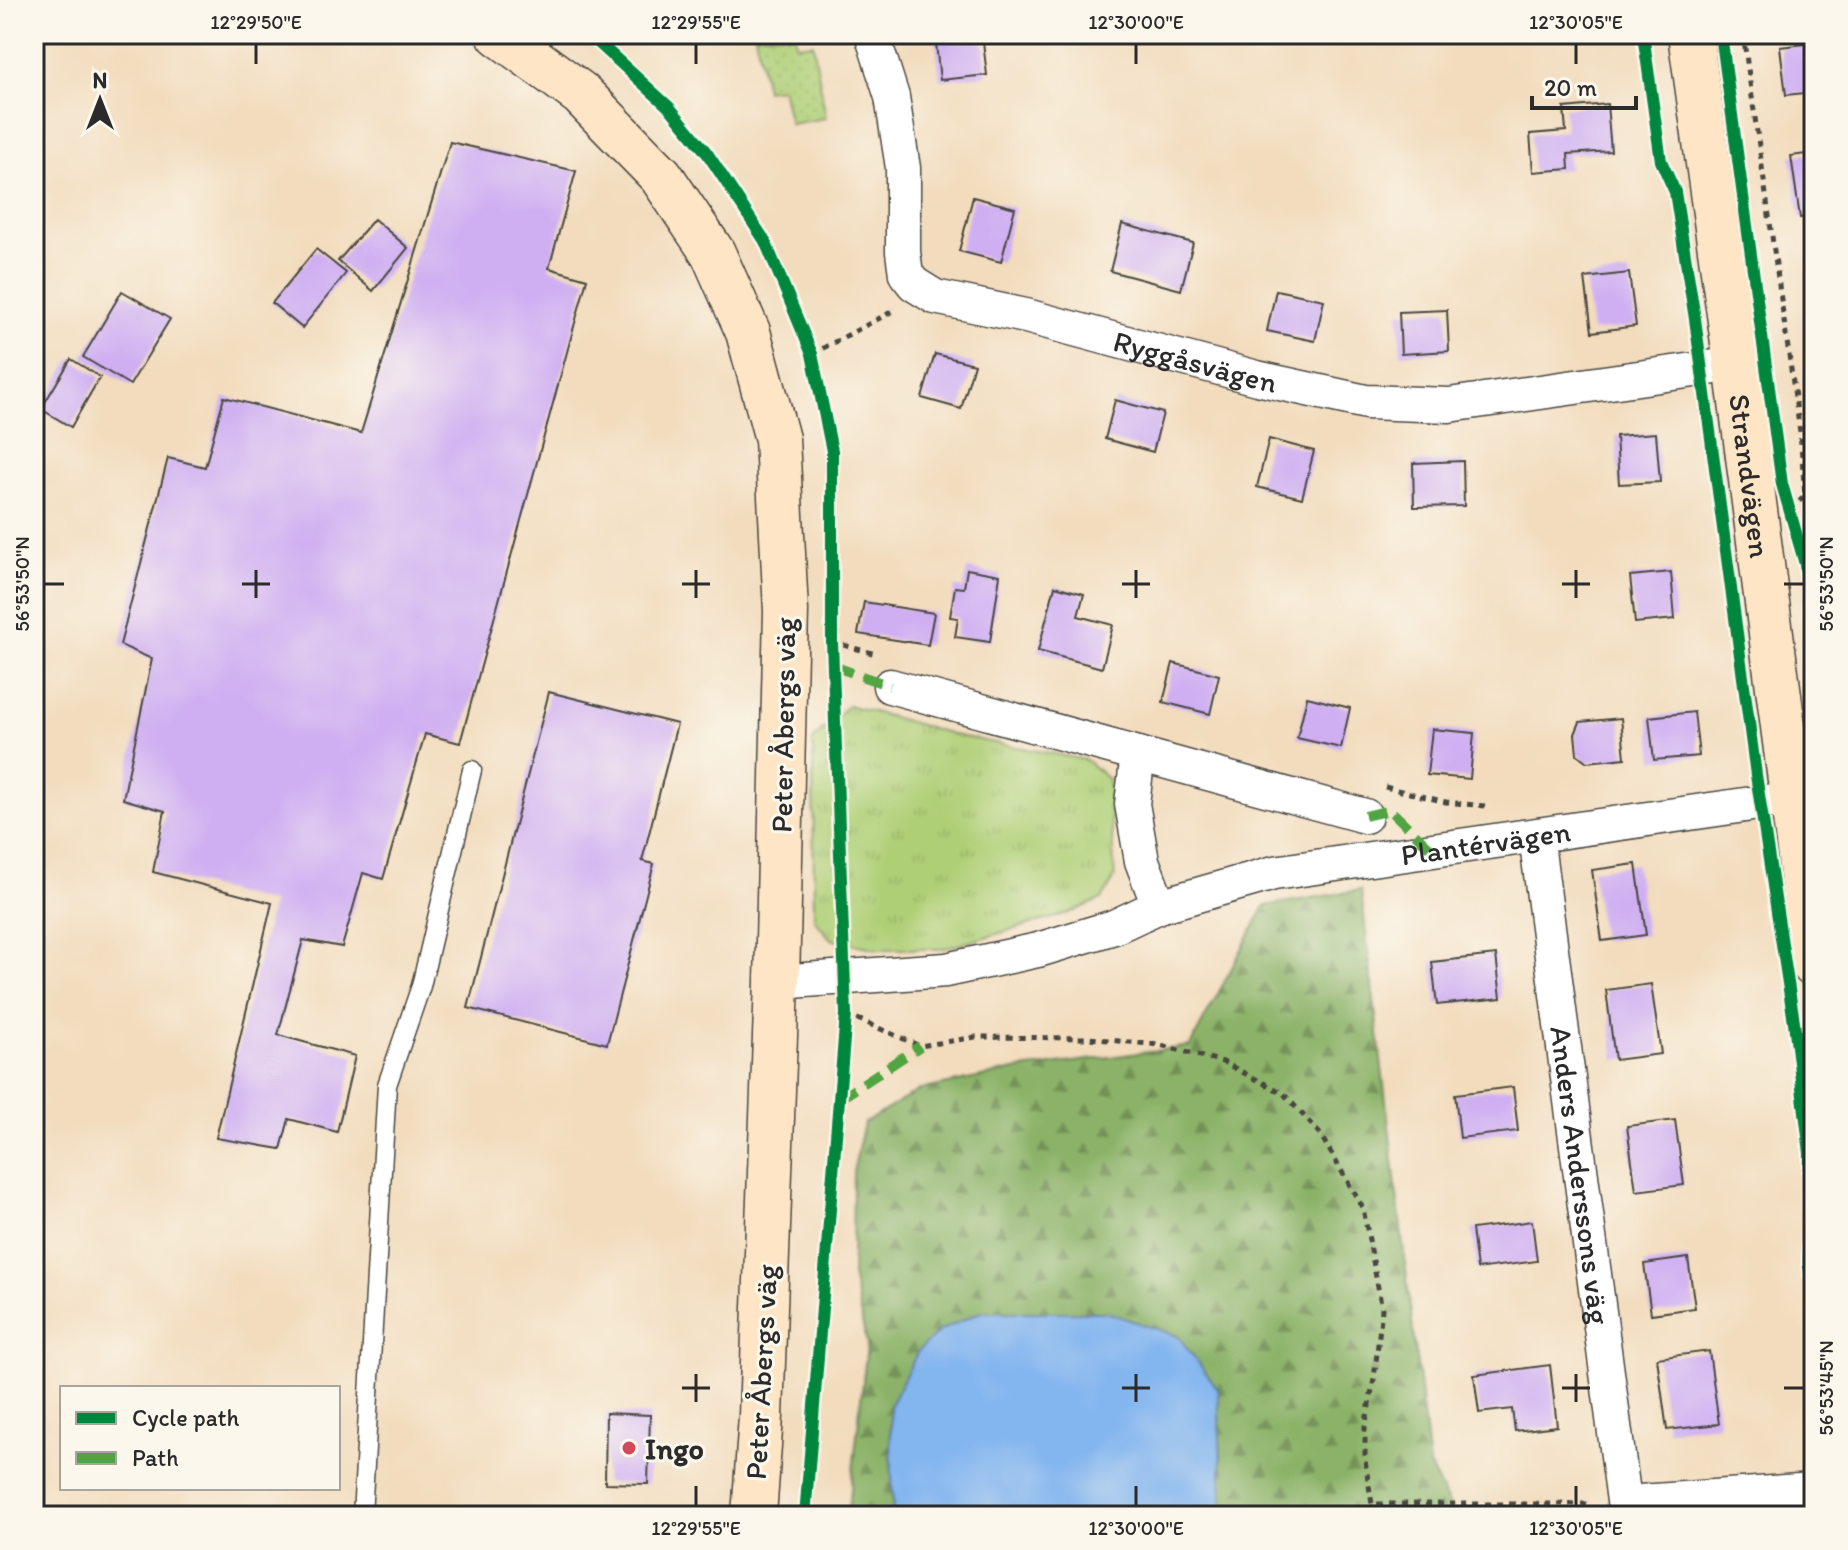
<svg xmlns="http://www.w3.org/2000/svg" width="1848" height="1550" viewBox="0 0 1848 1550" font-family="Itim,sans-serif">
<defs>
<pattern id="grass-tufts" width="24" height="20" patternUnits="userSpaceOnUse" patternTransform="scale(2)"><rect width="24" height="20" fill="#afcf76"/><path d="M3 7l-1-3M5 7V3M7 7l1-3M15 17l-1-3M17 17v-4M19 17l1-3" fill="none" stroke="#97b266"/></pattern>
<pattern id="forest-firs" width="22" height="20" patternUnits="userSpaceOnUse" patternTransform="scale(2)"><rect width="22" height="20" fill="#8bb267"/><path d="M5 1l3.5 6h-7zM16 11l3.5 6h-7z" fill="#729155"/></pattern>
<pattern id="park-dots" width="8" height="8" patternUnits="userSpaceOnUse" patternTransform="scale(2)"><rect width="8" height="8" fill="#afcf76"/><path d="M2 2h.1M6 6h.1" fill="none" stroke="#97b266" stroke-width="1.8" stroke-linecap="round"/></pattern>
</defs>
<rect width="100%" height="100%" fill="#fbf7ec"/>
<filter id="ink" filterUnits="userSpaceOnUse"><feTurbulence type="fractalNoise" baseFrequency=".0125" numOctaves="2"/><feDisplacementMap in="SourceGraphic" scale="16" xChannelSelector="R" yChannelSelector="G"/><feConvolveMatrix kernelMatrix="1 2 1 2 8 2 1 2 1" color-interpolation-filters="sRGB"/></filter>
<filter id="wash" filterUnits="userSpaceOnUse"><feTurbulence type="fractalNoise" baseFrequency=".006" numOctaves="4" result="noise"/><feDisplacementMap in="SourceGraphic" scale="32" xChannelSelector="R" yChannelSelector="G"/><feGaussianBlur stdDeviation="1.8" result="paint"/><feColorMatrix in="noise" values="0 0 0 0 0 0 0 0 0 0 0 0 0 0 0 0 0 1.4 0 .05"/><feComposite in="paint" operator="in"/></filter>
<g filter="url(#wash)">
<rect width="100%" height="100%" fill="#f2dcbd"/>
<polygon fill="url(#grass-tufts)" stroke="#6d7d50" stroke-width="2" points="848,705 963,737 1086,760 1108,779 1115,877 1102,899 1067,914 943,949 878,949 831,939 814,919 813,740"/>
<polygon fill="url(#forest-firs)" stroke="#5b6e49" stroke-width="2" points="1361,890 1429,1465 1455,1516 1223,1516 1218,1389 980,1312 890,1405 893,1516 848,1516 867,1345 852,1276 853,1172 864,1123 920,1090 1015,1070 1190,1046 1265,906"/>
<polygon fill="url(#park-dots)" stroke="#6d7d50" stroke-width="2" points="755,34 795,34 797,45 813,43 826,118 790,124 782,88 766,90"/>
<polygon fill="#83b5ef" stroke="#57708d" stroke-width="2" points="980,1312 1106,1312 1178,1336 1218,1389 1223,1516 893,1516 890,1405 918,1351 939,1331"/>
<g id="blocks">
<g fill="#cfaff2">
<polygon points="935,34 982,34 987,75 940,80"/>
<polygon points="1814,43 1814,92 1786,95 1780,47"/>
<polygon points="1607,104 1611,151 1568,154 1569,169 1533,172 1530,134 1566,131 1564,108"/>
<polygon points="450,142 576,171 549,268 587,279 460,743 425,734 383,879 363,873 342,947 303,940 278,1035 355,1056 337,1132 289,1119 281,1149 216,1138 272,903 153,872 165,811 123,799 152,659 120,645 168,458 205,467 224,397 361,433"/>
<polygon points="1814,153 1814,216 1800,218 1791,156"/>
<polygon points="973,197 1015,208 1001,262 959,251"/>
<polygon points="374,219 408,248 373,291 338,261"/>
<polygon points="1122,224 1193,243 1181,290 1110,271"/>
<polygon points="316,249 346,273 302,328 272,303"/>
<polygon points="1629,273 1636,326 1592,332 1585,278"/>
<polygon points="1814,273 1814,327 1812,327 1806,274"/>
<polygon points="1276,290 1324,300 1315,341 1267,331"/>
<polygon points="122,291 170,319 130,385 83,357"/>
<polygon points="1447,310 1449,351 1401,354 1399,312"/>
<polygon points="935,354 974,364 961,409 922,398"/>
<polygon points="71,359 100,377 71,427 41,409"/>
<polygon points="1115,400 1163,413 1153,452 1105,439"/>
<polygon points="1656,433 1660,482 1619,484 1616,436"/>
<polygon points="1269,439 1314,451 1302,498 1257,487"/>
<polygon points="1463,461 1464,506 1414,507 1413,463"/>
<polygon points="967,569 1000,575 990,642 955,637 958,618 950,617 955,587 964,588"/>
<polygon points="1671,572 1675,619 1635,623 1630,576"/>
<polygon points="1055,586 1084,594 1078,616 1113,625 1102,668 1038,651"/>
<polygon points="864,602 934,613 928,645 858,634"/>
<polygon points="1173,663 1219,675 1210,714 1163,702"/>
<polygon points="549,692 677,724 642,861 654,864 607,1044 468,1008"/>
<polygon points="1307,697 1350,708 1341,748 1297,738"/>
<polygon points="1694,712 1699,756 1654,760 1649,717"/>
<polygon points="1621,718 1625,758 1587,762 1577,754 1575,734 1580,722"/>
<polygon points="1432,729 1474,733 1470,779 1427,775"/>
<polygon points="1636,864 1646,935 1602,941 1592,870"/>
<polygon points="1496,955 1501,998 1437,1005 1432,962"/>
<polygon points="1651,984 1661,1054 1615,1060 1606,990"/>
<polygon points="1513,1087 1518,1131 1460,1138 1455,1094"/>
<polygon points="1675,1120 1684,1185 1636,1191 1627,1126"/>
<polygon points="1532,1221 1537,1261 1477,1269 1472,1229"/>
<polygon points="1688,1258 1695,1308 1651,1314 1644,1264"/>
<polygon points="1709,1351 1719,1424 1667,1430 1657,1358"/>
<polygon points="1550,1365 1557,1426 1515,1431 1512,1409 1479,1413 1474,1375"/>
<polygon points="606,1413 650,1415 648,1484 605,1483"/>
</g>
</g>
</g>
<g filter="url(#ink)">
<use href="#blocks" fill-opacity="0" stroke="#494641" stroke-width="2"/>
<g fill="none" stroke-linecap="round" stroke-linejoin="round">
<g stroke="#494641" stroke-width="21">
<polyline id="lane" points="362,1516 387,1085 421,986 472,770"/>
</g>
<g stroke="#494641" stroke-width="37">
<g id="street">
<path id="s1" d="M872,34l20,63 11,71v84l3,22 8,10 21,13 91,19 231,62 109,24 83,3 287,-41"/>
<polyline points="890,686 1365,816"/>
<polyline points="1138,754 1132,804 1142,861 1159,906"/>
<path id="s2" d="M1536,836l90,680"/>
<path id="s3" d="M777,982l169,-12 92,-20 76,-23 45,-21 115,-33 540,-78"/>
<polyline points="1625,1503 1814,1490"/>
</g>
</g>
<g stroke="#494641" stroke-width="47">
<g id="secondary">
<polyline points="499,34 581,94 661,176 713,253 748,332 777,439 786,611 777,982 761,1416 754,1516"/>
<path id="s4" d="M1690,34l46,330 78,601"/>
</g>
</g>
<g stroke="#494641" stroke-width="5" stroke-dasharray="6 6" stroke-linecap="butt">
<polyline points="1743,34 1800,432 1805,496 1793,507"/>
<polyline points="812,354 893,311"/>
<polyline points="832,642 876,654"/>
<polyline points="1385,787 1446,802 1485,806"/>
<polyline points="846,1014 920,1046 976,1037 1088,1038 1160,1045 1223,1062 1283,1093 1320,1134 1363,1208 1382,1309 1374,1379 1365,1427 1365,1461 1372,1504 1592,1504"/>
<polyline points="1368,1516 1372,1504"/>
</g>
<use href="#lane" stroke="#fff" stroke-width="18"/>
<use href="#street" stroke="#fff" stroke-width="34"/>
<use href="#secondary" stroke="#fde5c5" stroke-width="44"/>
<g stroke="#51a443" stroke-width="10" stroke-dasharray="20 10" stroke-linecap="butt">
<polyline points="833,666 890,686"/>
<polyline points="1365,816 1390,810 1432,850"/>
<polyline points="838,1100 920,1046"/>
</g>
<g stroke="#fbf7ec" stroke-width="17">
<g id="cycleway">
<polyline points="589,34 670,108 707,153 765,241 812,354 832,451 832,642 846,1014 805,1516"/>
<polyline points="1643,34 1661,161 1675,192 1695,319 1756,775 1794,1022 1810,1153 1809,1266 1814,1287"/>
<polyline points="1721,34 1782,484 1805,564 1814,638"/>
</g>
</g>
<use href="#cycleway" stroke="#00873e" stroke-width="12"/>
</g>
</g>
<path fill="none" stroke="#2b2b2b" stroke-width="3" d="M256,44v20M696,44v20M1136,44v20M1576,44v20M256,570v28M696,570v28M1136,570v28M1576,570v28M44,584h20M242,584h28M682,584h28M1122,584h28M1562,584h28M1784,584h20M696,1374v28M1136,1374v28M1576,1374v28M682,1388h28M1122,1388h28M1562,1388h28M1784,1388h20M696,1486v20M1136,1486v20M1576,1486v20"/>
<circle fill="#d1495b" stroke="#fbf7ec" stroke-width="3" cx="629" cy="1448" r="8"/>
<g text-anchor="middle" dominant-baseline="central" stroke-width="6" stroke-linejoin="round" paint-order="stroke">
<g font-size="30" fill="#2b2b2b" stroke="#fbf7ec">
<text stroke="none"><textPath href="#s1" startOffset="550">Ryggåsvägen</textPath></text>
<text stroke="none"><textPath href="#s4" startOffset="446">Strandvägen</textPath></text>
<text transform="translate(783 725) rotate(-89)">Peter Åbergs väg</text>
<text stroke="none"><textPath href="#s3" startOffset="726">Plantérvägen</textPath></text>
<text stroke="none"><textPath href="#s2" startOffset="342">Anders Anderssons väg</textPath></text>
<text transform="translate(761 1372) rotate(-87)">Peter Åbergs väg</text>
</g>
<g font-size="30" font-weight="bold" fill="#2b2b2b" stroke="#fbf7ec" text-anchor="start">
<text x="645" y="1448">Ingo</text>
</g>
</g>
<rect width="1848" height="1550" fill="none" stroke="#fbf7ec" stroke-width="88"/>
<rect x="60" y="1386" width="280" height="104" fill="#fbf7ec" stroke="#a8a59f" stroke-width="2"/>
<rect x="76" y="1412" width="40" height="12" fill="#00873e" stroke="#a8a59f" stroke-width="2"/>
<text x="132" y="1426" font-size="24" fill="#2b2b2b">Cycle path</text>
<rect x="76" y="1452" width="40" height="12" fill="#51a443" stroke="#a8a59f" stroke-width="2"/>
<text x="132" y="1466" font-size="24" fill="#2b2b2b">Path</text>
<g transform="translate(100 100)" stroke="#fbf7ec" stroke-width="6" paint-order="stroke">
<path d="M0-6L14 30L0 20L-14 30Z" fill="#2b2b2b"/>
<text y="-12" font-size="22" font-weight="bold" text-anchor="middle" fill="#2b2b2b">N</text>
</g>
<path d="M1532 96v12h104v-12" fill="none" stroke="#2b2b2b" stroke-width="4"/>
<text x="1544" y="96" font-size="24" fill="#2b2b2b" stroke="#fbf7ec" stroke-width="6" paint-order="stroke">20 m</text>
<rect x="44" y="44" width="1760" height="1462" fill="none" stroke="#2b2b2b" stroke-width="3"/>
<g font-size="20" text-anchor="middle" fill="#2b2b2b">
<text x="256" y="29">12°29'50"E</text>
<text x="696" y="29">12°29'55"E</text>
<text x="1136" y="29">12°30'00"E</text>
<text x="1576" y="29">12°30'05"E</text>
<text transform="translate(22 584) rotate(-90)" y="7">56°53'50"N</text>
<text transform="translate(1826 584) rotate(-90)" y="7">56°53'50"N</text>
<text transform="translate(1826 1388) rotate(-90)" y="7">56°53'45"N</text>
<text x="696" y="1535">12°29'55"E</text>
<text x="1136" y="1535">12°30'00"E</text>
<text x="1576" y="1535">12°30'05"E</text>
</g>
</svg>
